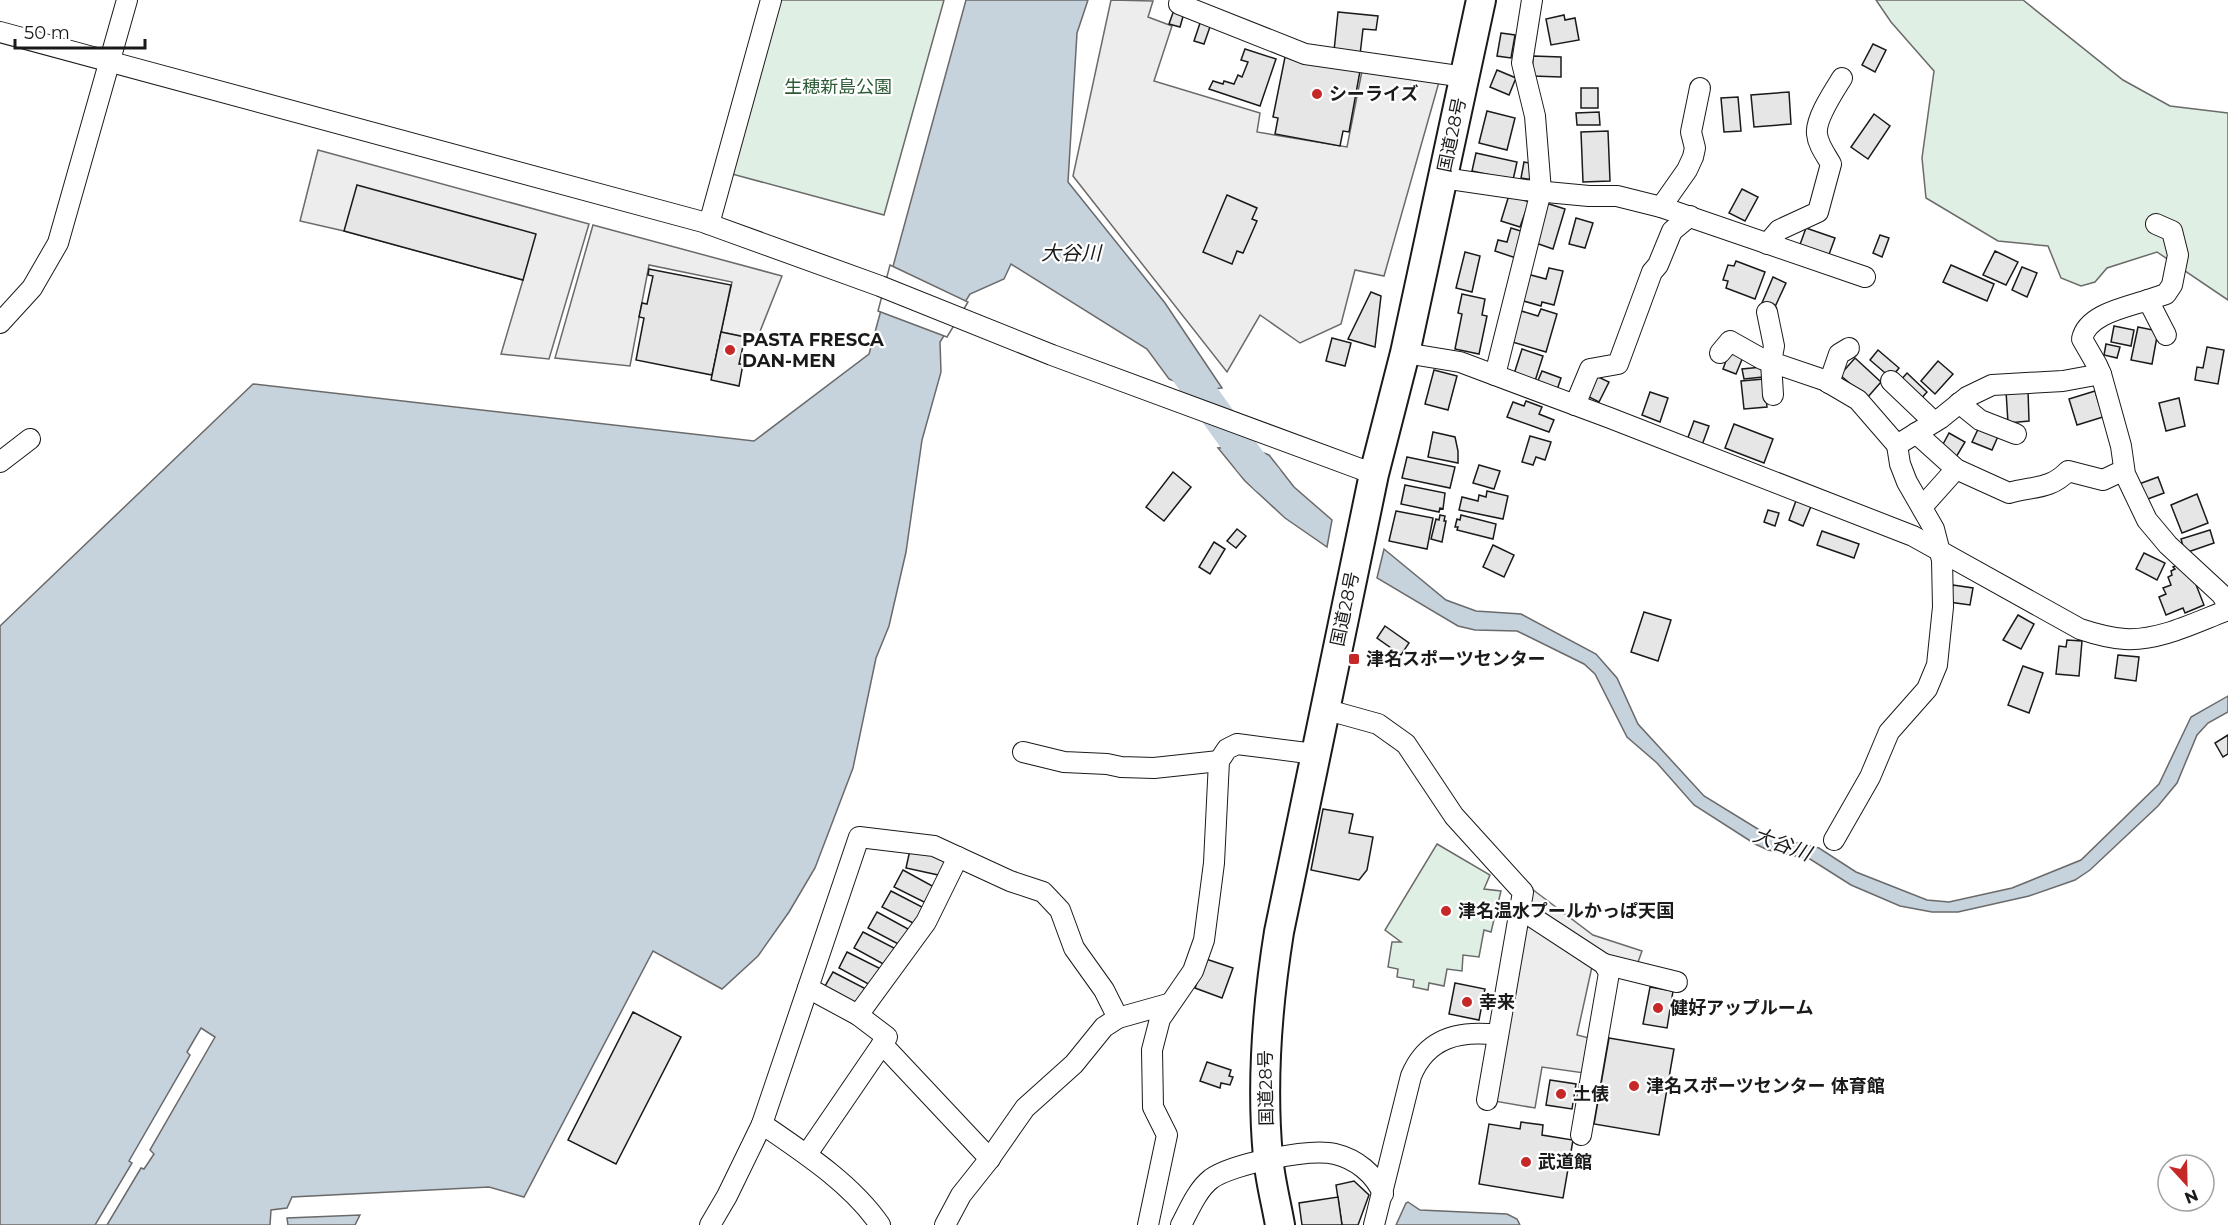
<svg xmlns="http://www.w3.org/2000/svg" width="2228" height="1225" viewBox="0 0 2228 1225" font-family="Montserrat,'Noto Sans JP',sans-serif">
<rect width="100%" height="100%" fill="#fff"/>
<g fill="#e0efe3" stroke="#6a6a6a" stroke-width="1.5">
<polygon points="780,0 944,0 884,215 732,174"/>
<polygon points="1876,0 2023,0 2123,80 2170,106 2228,113 2228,300 2157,252 2107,268 2095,282 2081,286 2061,278 2048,246 1998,241 1926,198 1922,158 1934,71 1891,22"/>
<polygon points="1437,844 1490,875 1484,889 1501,891 1491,932 1484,930 1479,957 1463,955 1462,971 1447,969 1444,986 1429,983 1428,990 1413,987 1414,980 1397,977 1398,969 1388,967 1392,942 1401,942 1385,930"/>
</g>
<g fill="#ededed" stroke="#6a6a6a" stroke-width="1.5">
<polygon points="1111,0 1153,1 1148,17 1172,26 1154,81 1260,113 1257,132 1347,147 1363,66 1439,82 1384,276 1355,270 1341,324 1300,343 1260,315 1227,372 1073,176"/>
<polygon points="318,150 589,224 549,359 501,354 523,280 344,231 300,221"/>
<polygon points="593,225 782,276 757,339 721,332 732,282 649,265 630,366 555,358"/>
<polygon points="1532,889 1593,935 1642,951 1637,965 1595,953 1577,1035 1589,1038 1584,1073 1542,1067 1535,1108 1494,1101"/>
</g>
<g fill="#c6d2dc" stroke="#6a6a6a" stroke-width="1.5">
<polygon points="966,0 1088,0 1077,33 1068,182 1165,303 1222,388 1198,391 1169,379 1147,349 1011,264 1004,279 970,294 940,342 941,372 922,440 906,552 889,626 876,658 853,768 815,868 789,912 758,956 722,989 653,951 524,1197 489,1187 292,1197 287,1208 271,1210 270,1225 0,1225 0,626 253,384 754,441 869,354"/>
<polygon points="1245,446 1269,455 1294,487 1332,520 1327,547 1285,518 1245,481 1218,448"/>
<polygon points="1384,549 1446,600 1476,611 1521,614 1596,654 1617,678 1638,724 1704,796 1766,834 1782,840 1819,848 1856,872 1927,900 1949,902 2012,888 2081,860 2159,784 2191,717 2228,696 2228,712 2208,723 2197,735 2177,783 2158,806 2090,870 2075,880 2029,896 1958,912 1932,912 1900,906 1851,885 1810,859 1768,850 1755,844 1694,805 1657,763 1627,737 1595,674 1584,664 1517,631 1475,630 1458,626 1377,578"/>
<polygon points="1408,1202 1420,1210 1507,1214 1517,1219 1520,1225 1396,1225 1406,1203"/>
<polygon points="360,1215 355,1225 288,1225 287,1218"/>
</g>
<g fill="#fff" stroke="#6a6a6a" stroke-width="1.5">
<polygon points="890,265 968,302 947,337 878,311"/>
<polygon points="201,1028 215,1037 150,1150 154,1154 144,1169 141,1168 107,1225 95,1225 132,1163 129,1161 190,1055 187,1052"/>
</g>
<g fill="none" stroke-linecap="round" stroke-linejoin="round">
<polyline stroke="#c6d2dc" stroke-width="32" points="1174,355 1250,461 1266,478"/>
</g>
<g fill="#e6e6e6" stroke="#1a1a1a" stroke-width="1.5">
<polygon points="1174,10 1184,13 1180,27 1169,24"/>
<polygon points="1338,12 1378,16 1376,30 1363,29 1360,55 1334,51"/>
<polygon points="1564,15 1565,20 1575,18 1579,40 1551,45 1546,19"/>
<polygon points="1201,20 1211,24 1204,44 1194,41"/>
<polygon points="1501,33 1515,35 1511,58 1497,56"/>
<polygon points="1873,44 1886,50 1875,72 1862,65"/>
<polygon points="1245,49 1276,59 1260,106 1209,89 1213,81 1223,84 1224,81 1234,84 1238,75 1242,77 1248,62 1241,60"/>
<polygon points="1533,56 1561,57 1561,77 1532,76"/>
<polygon points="1285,57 1360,71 1349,132 1343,131 1340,146 1275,134 1278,118 1273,117"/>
<polygon points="1497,70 1516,78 1509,95 1490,87"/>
<rect x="1581" y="88" width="17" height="20"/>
<polygon points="1789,92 1791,124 1754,127 1751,95"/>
<polygon points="1738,97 1741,131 1724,132 1721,98"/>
<polygon points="1487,111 1515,118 1507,150 1479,143"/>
<polygon points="1599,112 1600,125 1577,125 1576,113"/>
<polygon points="1874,114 1890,126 1868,159 1851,147"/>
<polygon points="1608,131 1610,181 1583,182 1581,132"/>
<polygon points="1476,153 1517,162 1513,180 1472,171"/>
<polygon points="1524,162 1534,164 1535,180 1521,178"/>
<polygon points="357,185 536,234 523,280 344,231"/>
<polygon points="1742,189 1758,197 1745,221 1729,213"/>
<polygon points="1227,195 1257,208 1252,219 1257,221 1243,253 1237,251 1232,264 1203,252"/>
<polygon points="1509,195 1529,202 1520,227 1501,221"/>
<polygon points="1546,203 1565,209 1553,249 1533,242"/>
<polygon points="1576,218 1593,223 1585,248 1569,244"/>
<polygon points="1511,228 1524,232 1516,258 1495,251 1498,240 1507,242"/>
<polygon points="1806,228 1835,238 1827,260 1798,250"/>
<polygon points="1880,235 1889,238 1882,257 1873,253"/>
<polygon points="1995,251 2018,262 2006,285 1983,275"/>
<polygon points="1465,252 1480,256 1472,292 1456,288"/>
<polygon points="1736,261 1765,272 1755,299 1726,288 1728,281 1723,280 1728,265 1734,266"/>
<polygon points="1951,265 1994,284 1987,301 1943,282"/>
<polygon points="2022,267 2037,273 2027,297 2012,290"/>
<polygon points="1549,268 1563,271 1554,305 1542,302 1541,306 1520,300 1527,274 1546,279"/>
<polygon points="649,269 731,285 712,375 636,360 644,318 639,317 642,303 647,304 653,276 648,275"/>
<polygon points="1773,277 1786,283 1774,309 1762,303"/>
<polygon points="1371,292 1381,296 1375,347 1348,339"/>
<polygon points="1462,294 1485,299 1482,315 1487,316 1479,354 1455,349 1462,314 1458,313"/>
<polygon points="1541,309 1557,314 1546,352 1509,341 1518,310 1538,316"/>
<polygon points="2114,326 2134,330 2131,346 2111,342"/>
<polygon points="2138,327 2158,331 2152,364 2131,360"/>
<polygon points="721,332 745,337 739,364 743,364 739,386 711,380"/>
<polygon points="1332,338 1351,343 1345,366 1326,361"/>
<polygon points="2106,344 2120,347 2117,358 2104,355"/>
<polygon points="1731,347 1745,352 1736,374 1723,369"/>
<polygon points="2207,347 2224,350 2218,384 2195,380 2197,367 2203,368"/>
<polygon points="1522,349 1543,356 1535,381 1514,374"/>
<polygon points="1878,350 1899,368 1891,378 1870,360"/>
<polygon points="1855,358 1881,382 1867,398 1840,375"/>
<polygon points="1938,361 1953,374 1935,394 1921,381"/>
<polygon points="1762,367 1763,377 1744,379 1742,369"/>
<polygon points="1434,370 1457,376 1448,410 1425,404"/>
<polygon points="1542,371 1561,378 1557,390 1537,383"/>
<polygon points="1907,373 1927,392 1919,401 1899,382"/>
<polygon points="1592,374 1609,382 1599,402 1583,394"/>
<polygon points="1764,379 1767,407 1744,409 1741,381"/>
<polygon points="2028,390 2029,421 2008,423 2006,391"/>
<polygon points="2095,391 2103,417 2077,425 2069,399"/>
<polygon points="1650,392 1668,398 1660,422 1642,415"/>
<polygon points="2179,398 2185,426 2166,431 2159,403"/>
<polygon points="1526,401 1542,407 1539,414 1554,420 1549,432 1507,417 1513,402 1524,406"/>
<polygon points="1694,421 1709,426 1702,445 1687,440"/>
<polygon points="1734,424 1773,439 1764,463 1725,448"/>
<polygon points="1980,425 1999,434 1992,450 1972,442"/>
<polygon points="1433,432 1455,437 1458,451 1458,463 1428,457"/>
<polygon points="1949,433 1965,442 1955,459 1940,450"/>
<polygon points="1530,436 1551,442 1545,460 1536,457 1533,465 1522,462"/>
<polygon points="1407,457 1455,467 1450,488 1402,478"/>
<polygon points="1479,465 1500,471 1494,489 1473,483"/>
<polygon points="1173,472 1191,487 1164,521 1146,507"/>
<polygon points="2158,477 2164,493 2145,500 2139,484"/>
<polygon points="1405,485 1445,493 1443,509 1440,508 1439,512 1401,504"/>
<polygon points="1487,491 1508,496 1503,519 1459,510 1462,497 1478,501 1479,495 1486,497"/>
<polygon points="2197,494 2208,523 2182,533 2171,505"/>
<polygon points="1797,498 1812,504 1803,526 1789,520"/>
<polygon points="1768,510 1779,513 1775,526 1764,522"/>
<polygon points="1396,511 1433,518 1427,549 1389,541"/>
<polygon points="1440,515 1445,516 1444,521 1446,521 1442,542 1431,539 1436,519 1439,520"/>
<polygon points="1461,515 1496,524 1493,539 1457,530 1458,527 1455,527 1457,519 1460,520"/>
<polygon points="1237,529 1246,536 1236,548 1227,541"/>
<polygon points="2210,530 2214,543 2185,553 2181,539"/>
<polygon points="1822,531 1859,544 1854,558 1817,545"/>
<polygon points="1214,542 1225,549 1210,574 1199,567"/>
<polygon points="1493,545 1514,555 1504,577 1483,567"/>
<polygon points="2144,553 2165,563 2157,580 2136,569"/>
<polygon points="2181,563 2191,572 2204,605 2185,613 2183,608 2166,615 2159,597 2166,594 2163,588 2171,585 2168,577 2172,575 2171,571 2175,569 2173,567"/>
<polygon points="1953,585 1973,588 1970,605 1949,602"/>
<polygon points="1644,612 1671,620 1658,661 1631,652"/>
<polygon points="2018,615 2034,624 2021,649 2003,640"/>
<polygon points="1385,626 1409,643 1401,655 1377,638"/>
<polygon points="2067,640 2082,641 2079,676 2056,674 2059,646 2066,647"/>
<polygon points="2118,655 2139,657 2136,681 2115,678"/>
<polygon points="2023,666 2043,673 2029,713 2008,705"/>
<polygon points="2228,735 2228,754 2223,757 2215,743"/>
<polygon points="1323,809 1353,814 1349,833 1373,837 1367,870 1359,880 1311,870"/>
<polygon points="910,850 947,858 943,876 906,868"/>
<polygon points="903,870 936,888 928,904 894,887"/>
<polygon points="891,891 924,908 915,924 882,907"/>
<polygon points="877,912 910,930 902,946 868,928"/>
<polygon points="863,932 896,949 887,966 854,948"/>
<polygon points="847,952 881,969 872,986 839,968"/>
<polygon points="1206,959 1233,968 1222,998 1195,988"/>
<polygon points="833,972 866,989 857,1005 824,988"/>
<polygon points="1455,983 1485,989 1479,1020 1449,1014"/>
<polygon points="1650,987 1673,991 1667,1028 1643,1024"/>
<polygon points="633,1012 681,1037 616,1164 568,1140"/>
<polygon points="1609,1038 1674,1049 1659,1135 1594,1124"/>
<polygon points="1207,1062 1231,1070 1229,1076 1233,1077 1230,1085 1221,1083 1220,1088 1200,1081"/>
<polygon points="1550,1080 1576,1084 1572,1109 1546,1105"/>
<polygon points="1521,1122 1543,1125 1542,1135 1573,1140 1563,1198 1479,1184 1489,1124 1520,1129"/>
<polygon points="1354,1181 1369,1195 1358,1225 1342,1225 1336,1185"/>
<polygon points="1338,1197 1342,1225 1302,1225 1299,1203"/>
</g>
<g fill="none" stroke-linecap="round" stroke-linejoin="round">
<g stroke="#1a1a1a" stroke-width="22">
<g id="minor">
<polyline points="1180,0 1179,4 1305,54 1465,77"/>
<polyline points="0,32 703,222 880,286 1052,355 1374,474"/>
<polyline points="1443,178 1525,190 1589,196 1617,196 1661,207 1865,277"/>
<polyline points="1661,207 1687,170 1693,157 1695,148 1691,132 1700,88"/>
<polyline points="709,224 771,0"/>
<path d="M1767,244l12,-14 39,-18 13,-48c-5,-9 -13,-19 -14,-30 -2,-15 17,-43 25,-56"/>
<polyline points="2148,300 2166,294 2172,285 2178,255 2172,231 2156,224"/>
<polyline points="1767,312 1774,346 1771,362 1773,395"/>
<polyline points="0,323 32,288 58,243 127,0"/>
<path d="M1405,353l55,9 150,56 303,118 167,93c15,5 29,9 45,10 35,2 71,-17 103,-29"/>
<polyline points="1720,353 1730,341 1762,359 1824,380 1858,400 1897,445"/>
<path d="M2101,374l-4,-9 -15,-26c5,-25 45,-32 66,-39l18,35"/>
<polyline points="1495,375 1541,191 1535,116 1522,63 1532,0"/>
<polyline points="1891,381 1934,422"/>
<polyline points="1829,383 1839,354 1849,348"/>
<polyline points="1959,403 1980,420 2016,434"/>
<polyline points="1575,405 1590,369 1618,364 1652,272 1658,265 1672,231 1690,216"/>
<path d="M1916,433l40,36 53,24c23,-7 41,-3 59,-22l35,9 21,-10"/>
<polyline points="0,462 30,439"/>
<polyline points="1922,507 1956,469"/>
<polyline points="1324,709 1378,724 1406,744 1454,816 1523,892 1487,1100"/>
<polyline points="1023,752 1064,762 1107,764 1121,767 1154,768 1219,761"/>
<polyline points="1834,840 1870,777 1889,732 1927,689 1937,665 1943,607 1942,560 1934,529 1907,482 1900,464 1897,445 1941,418 1967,397 1992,385 2063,381 2101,374 2121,446 2125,474 2147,520 2168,545 2222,595 2228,606"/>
<polyline points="1520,909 1604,964 1609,973 1581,1135"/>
<polyline points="1604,964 1677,982"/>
<polyline points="858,1015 926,922 958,857"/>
<polyline points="882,1044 990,1159"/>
<path d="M762,1124c41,28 90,60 118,101"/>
<polyline points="807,1154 887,1037 858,1015 808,988"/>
<polyline points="710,1225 727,1196 762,1124 859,837 934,846 1010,881 1043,892 1060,910 1074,948 1104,990 1118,1018"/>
<polyline points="945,1225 961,1195 988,1161 1025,1108 1074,1064 1104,1027 1118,1018 1168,1004"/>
<polyline points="1148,1225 1167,1135 1153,1107 1152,1050 1160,1019 1193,971 1204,940 1214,863 1219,761 1227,749 1237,744 1315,754"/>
<path d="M1181,1225c8,-15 16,-35 30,-46 21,-15 98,-31 124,-25 21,5 40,20 48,40"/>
<path d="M1374,1225l37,-149c16,-39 49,-46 87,-41"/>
</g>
</g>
<g stroke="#1a1a1a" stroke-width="32">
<path id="highway" d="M1280,1225c-4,-23 -10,-45 -12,-68 -7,-76 -1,-150 11,-225l95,-458 31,-121 76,-353"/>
</g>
<use href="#minor" stroke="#fff" stroke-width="20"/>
<use href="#highway" stroke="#fff" stroke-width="28"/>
</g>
<g fill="#c62828" stroke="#fff" stroke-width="2">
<circle cx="1317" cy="94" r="6"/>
<circle cx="730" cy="350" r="6"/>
<rect x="1348" y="653" width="12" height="12" rx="3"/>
<circle cx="1446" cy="911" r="6"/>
<circle cx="1467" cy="1002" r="6"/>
<circle cx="1658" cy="1008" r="6"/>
<circle cx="1634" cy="1086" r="6"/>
<circle cx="1561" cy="1094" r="6"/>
<circle cx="1526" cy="1162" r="6"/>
</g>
<g text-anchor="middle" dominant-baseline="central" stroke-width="4.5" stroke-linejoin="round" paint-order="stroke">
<g font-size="18" fill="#2b5a34" stroke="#fff">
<text x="838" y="87">生穂新島公園</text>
</g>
<g font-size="18" font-weight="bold" fill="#1a1a1a" stroke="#fff" text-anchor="start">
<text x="1329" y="94">シーライズ</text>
<text x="742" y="340">PASTA FRESCA<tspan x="742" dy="21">DAN-MEN</tspan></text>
<text x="1366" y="659">津名スポーツセンター</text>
<text x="1458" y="911">津名温水プールかっぱ天国</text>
<text x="1479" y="1002">幸来</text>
<text x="1670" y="1008">健好アップルーム</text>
<text x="1646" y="1086">津名スポーツセンター 体育館</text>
<text x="1573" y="1094">土俵</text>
<text x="1538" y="1162">武道館</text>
</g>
<g font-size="18" fill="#1a1a1a" stroke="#fff">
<text transform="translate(1452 135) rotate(-78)">国道28号</text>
<text transform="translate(1345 609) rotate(-78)">国道28号</text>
<text transform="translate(1266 1088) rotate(-91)">国道28号</text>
</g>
<g font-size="20" font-style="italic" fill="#1a1a1a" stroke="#fff">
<text x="1071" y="253">大谷川</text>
<text transform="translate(1782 844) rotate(20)">大谷川</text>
</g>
</g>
<g transform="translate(2186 1183) rotate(158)"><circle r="28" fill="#ffffff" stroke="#a3a3a3" stroke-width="1.5"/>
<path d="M0-4.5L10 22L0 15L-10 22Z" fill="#c62828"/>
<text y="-9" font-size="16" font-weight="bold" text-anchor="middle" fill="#1a1a1a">N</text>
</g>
<path d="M15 39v9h130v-9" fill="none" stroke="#1a1a1a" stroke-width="3"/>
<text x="24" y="39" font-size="18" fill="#1a1a1a" stroke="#ffffff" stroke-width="4.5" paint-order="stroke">50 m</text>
</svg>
